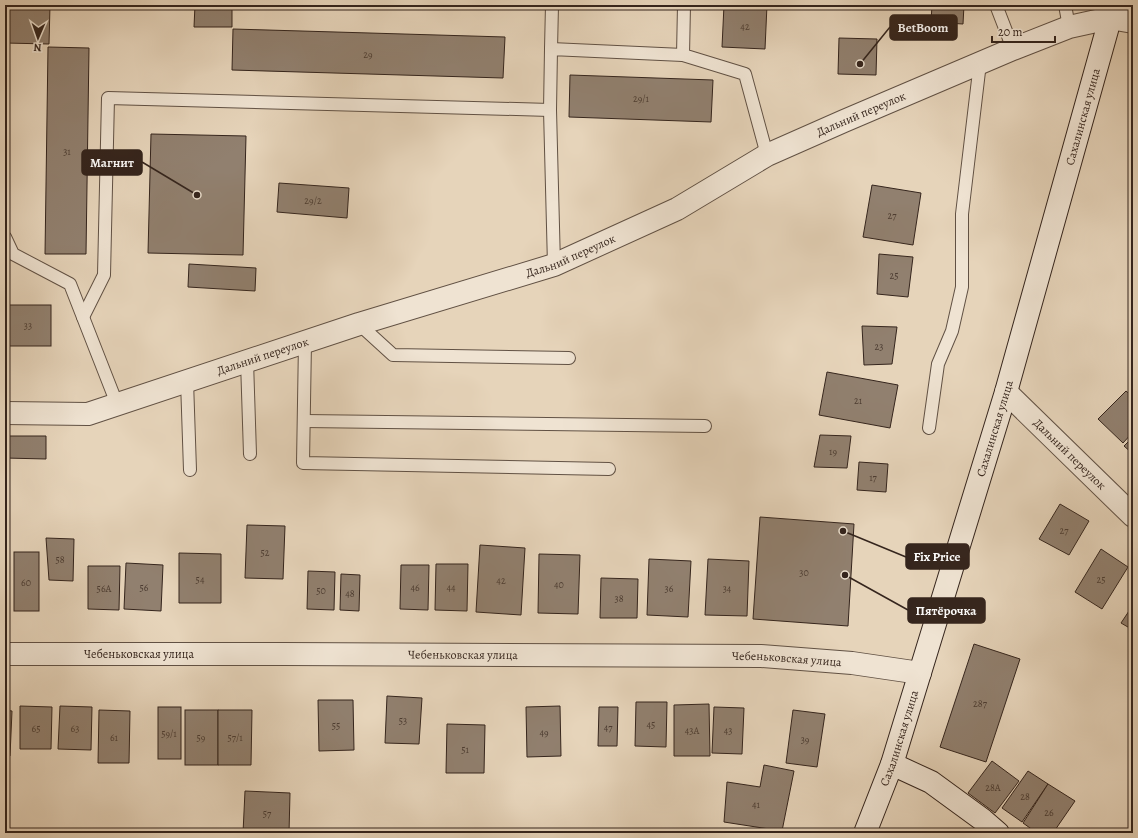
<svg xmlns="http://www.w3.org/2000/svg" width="1138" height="838" viewBox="0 0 1138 838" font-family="Alegreya,serif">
<rect width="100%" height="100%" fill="#e6d4ba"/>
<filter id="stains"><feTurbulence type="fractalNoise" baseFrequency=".005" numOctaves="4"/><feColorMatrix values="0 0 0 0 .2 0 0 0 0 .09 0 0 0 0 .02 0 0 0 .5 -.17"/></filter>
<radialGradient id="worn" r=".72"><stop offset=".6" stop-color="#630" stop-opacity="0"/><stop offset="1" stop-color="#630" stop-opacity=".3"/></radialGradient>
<g fill="#91806f" stroke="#35251d">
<polygon points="5,5 50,5 49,44 5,43"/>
<polygon points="195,5 232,5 232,27 194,27"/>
<polygon points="724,5 767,5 765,49 722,47"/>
<polygon points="932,5 964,5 963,24 931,22"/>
<polygon points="233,29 505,37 503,78 232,70"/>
<polygon points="839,38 877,39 876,75 838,74"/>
<polygon points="48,47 89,48 86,254 45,254"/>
<polygon points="570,75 713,80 711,122 569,117"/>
<polygon points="151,134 246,136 243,255 148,253"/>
<polygon points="279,183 349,188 347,218 277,212"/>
<polygon points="872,185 921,193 913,245 863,237"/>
<polygon points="879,254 913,257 908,297 877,294"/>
<polygon points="189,264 256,268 255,291 188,287"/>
<rect x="5" y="305" width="46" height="41"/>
<polygon points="862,326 897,327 892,364 864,365"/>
<polygon points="827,372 898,385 890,428 819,415"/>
<polygon points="1126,391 1133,397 1133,432 1123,443 1098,419"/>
<polygon points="820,435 851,436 847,468 814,467"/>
<polygon points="5,436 46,436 46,459 5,458"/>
<polygon points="1133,437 1133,454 1124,446"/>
<polygon points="859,462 888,464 886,492 857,490"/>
<polygon points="1060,504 1089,521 1069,555 1039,539"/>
<polygon points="760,517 854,524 848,626 753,619"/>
<polygon points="247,525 285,526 283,579 245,578"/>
<polygon points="5,531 7,531 8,588 5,588"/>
<polygon points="46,538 74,539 73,581 49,580"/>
<polygon points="480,545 525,548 521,615 476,612"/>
<polygon points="1101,549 1128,567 1102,609 1075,592"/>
<rect x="14" y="552" width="25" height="59"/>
<polygon points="179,553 221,554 221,603 179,603"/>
<polygon points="539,554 580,555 578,614 538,613"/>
<polygon points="649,559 691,561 688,617 647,615"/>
<polygon points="708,559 749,561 747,616 705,615"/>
<polygon points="126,563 163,565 161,611 124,609"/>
<polygon points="436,564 468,564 467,611 435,610"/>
<polygon points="401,565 429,565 428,610 400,609"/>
<polygon points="88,566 120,566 119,610 88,609"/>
<polygon points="308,571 335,572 334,610 307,609"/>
<polygon points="341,574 360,575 359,611 340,610"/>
<polygon points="601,578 638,579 637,618 600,618"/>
<polygon points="1133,605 1133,630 1121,623"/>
<polygon points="974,644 1020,659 986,762 940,747"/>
<polygon points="387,696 422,698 419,744 385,743"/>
<polygon points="318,700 353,700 354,750 319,751"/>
<polygon points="636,702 667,702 666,747 635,746"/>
<polygon points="709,704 710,756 674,756 674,705"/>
<polygon points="20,706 52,707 51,749 20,749"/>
<polygon points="60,706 92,707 91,750 58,749"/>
<polygon points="560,706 561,756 527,757 526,707"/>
<rect x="158" y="707" width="23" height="52"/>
<polygon points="599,707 618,707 617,746 598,746"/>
<polygon points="714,707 744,708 742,754 712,753"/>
<polygon points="5,710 12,711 10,756 5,756"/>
<polygon points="99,710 130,711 129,763 98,763"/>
<rect x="185" y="710" width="33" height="55"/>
<polygon points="218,710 252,710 251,765 218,765"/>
<polygon points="793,710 825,714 817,767 786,763"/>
<polygon points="447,724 485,725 484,773 446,773"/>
<polygon points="992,761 1019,781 995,813 968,793"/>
<polygon points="764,765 794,771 782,831 724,822 727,782 760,787"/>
<polygon points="1028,771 1048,784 1022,822 1002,808"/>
<polygon points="1048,784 1075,801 1053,833 1037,833 1023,823"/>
<polygon points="245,791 290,793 289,833 243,833"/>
</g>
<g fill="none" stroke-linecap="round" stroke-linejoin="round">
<g stroke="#615144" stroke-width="14">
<g id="lane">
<polyline points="684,5 683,55 745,74 767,155"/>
<polyline points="996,5 1013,49"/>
<polyline points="1065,5 1069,27"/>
<polyline points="551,49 552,5"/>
<polyline points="5,237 13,254 70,284 117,404"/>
<polyline points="554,265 550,110 551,49 683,55"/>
<polyline points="83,317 104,275 108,98 550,110"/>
<polyline points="359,324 393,355 569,358"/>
<polyline points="305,342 303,463 609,469"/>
<polyline points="247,361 250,454"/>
<polyline points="187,381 190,470"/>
<polyline points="304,421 705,426"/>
<polyline points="929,428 938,364 952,331 962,287 962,214 980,63"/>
</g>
</g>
<g stroke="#615144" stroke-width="24">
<g id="street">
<path id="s1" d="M1006,392l127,124"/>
<path id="s2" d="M5,413l83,1 271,-90 195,-59 123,-56 90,-54 77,-34 169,-72 56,-22 41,-9 23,4"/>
<path id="s3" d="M5,654h280l476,2 91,7 68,10"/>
</g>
</g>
<g stroke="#35251d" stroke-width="24">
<g id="secondary">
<polyline points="892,764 931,782 983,820 998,833"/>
<path id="s4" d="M865,833l27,-69 114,-372 108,-387"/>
</g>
</g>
<use href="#lane" stroke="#efe3d2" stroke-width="12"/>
<use href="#street" stroke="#efe3d2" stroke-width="22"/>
<use href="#secondary" stroke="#efe3d2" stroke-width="22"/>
</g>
<g text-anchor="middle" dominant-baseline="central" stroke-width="3.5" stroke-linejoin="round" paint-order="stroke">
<g font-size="10" fill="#4c3c32">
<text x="745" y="26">42</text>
<text x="368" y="54">29</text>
<text x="641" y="98">29/1</text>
<text x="67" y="151">31</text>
<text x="313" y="200">29/2</text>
<text x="892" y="215">27</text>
<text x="894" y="275">25</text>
<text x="28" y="325">33</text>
<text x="879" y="346">23</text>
<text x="858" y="400">21</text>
<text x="833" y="451">19</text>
<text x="873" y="477">17</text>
<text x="1064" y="530">27</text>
<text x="265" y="552">52</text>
<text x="60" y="559">58</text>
<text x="804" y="572">30</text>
<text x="200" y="579">54</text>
<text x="1101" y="579">25</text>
<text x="501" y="580">42</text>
<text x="26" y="582">60</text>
<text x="559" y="584">40</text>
<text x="144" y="587">56</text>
<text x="415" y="587">46</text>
<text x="451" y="587">44</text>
<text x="104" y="588">56А</text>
<text x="669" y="588">36</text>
<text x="727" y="588">34</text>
<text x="321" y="590">50</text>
<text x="350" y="593">48</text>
<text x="619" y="598">38</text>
<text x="980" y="703">287</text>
<text x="403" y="720">53</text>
<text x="651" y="724">45</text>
<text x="336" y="725">55</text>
<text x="608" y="727">47</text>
<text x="36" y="728">65</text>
<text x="75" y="728">63</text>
<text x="692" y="730">43А</text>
<text x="728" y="730">43</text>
<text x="544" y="732">49</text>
<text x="169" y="733">59/1</text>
<text x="114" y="737">61</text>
<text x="201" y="737">59</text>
<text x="235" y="737">57/1</text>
<text x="805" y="739">39</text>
<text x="465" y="749">51</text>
<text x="993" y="787">28А</text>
<text x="1025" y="796">28</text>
<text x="756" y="804">41</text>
<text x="1049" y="812">26</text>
<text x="267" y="813">57</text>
</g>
<g font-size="12" fill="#35251d" stroke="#efe3d2">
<text stroke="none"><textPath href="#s2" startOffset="915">Дальний переулок</textPath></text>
<text stroke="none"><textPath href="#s4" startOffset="749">Сахалинская улица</textPath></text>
<text stroke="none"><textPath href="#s2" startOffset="591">Дальний переулок</textPath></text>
<text stroke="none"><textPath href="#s2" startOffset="267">Дальний переулок</textPath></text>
<text stroke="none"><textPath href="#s4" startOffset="425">Сахалинская улица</textPath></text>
<text stroke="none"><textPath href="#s1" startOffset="89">Дальний переулок</textPath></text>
<text stroke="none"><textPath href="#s3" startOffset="134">Чебеньковская улица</textPath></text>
<text stroke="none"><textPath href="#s3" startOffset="458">Чебеньковская улица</textPath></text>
<text stroke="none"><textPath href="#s3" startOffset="782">Чебеньковская улица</textPath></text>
<text stroke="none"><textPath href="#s4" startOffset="101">Сахалинская улица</textPath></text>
</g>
</g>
<path fill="none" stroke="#35251d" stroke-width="1.5" d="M860 64L890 27M197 195L142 162M843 531L906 557M845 575L908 610"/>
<g fill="#35251d" stroke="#efe3d2" stroke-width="1.5">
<circle cx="860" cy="64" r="4"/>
<circle cx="197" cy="195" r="4"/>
<circle cx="843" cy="531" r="4"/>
<circle cx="845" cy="575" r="4"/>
</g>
<g fill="#35251d" stroke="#35251d" stroke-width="1.5">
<rect x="890" y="15" width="67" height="25" rx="4"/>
<rect x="82" y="150" width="60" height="25" rx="4"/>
<rect x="906" y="544" width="63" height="25" rx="4"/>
<rect x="908" y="598" width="77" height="25" rx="4"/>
</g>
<g font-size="13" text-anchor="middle" font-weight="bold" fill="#fff">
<text x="923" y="32">BetBoom</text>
<text x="112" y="167">Магнит</text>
<text x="937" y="561">Fix Price</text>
<text x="946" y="615">Пятёрочка</text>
</g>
<rect width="1138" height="838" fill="none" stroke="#e6d4ba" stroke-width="20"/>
<rect x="6" y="6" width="1126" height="826" fill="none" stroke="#35251d" stroke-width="2"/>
<rect x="10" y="10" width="1118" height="818" fill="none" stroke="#35251d"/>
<g transform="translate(38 38) rotate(182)" stroke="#efe3d2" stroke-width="3" paint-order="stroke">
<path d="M0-3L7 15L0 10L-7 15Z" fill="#35251d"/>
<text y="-6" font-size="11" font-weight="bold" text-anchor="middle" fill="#35251d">N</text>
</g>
<path d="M992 36v6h63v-6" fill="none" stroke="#35251d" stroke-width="2"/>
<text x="998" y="36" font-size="12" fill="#35251d" stroke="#efe3d2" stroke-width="3" paint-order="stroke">20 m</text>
<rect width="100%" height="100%" filter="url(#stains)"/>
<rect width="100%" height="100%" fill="url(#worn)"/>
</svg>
